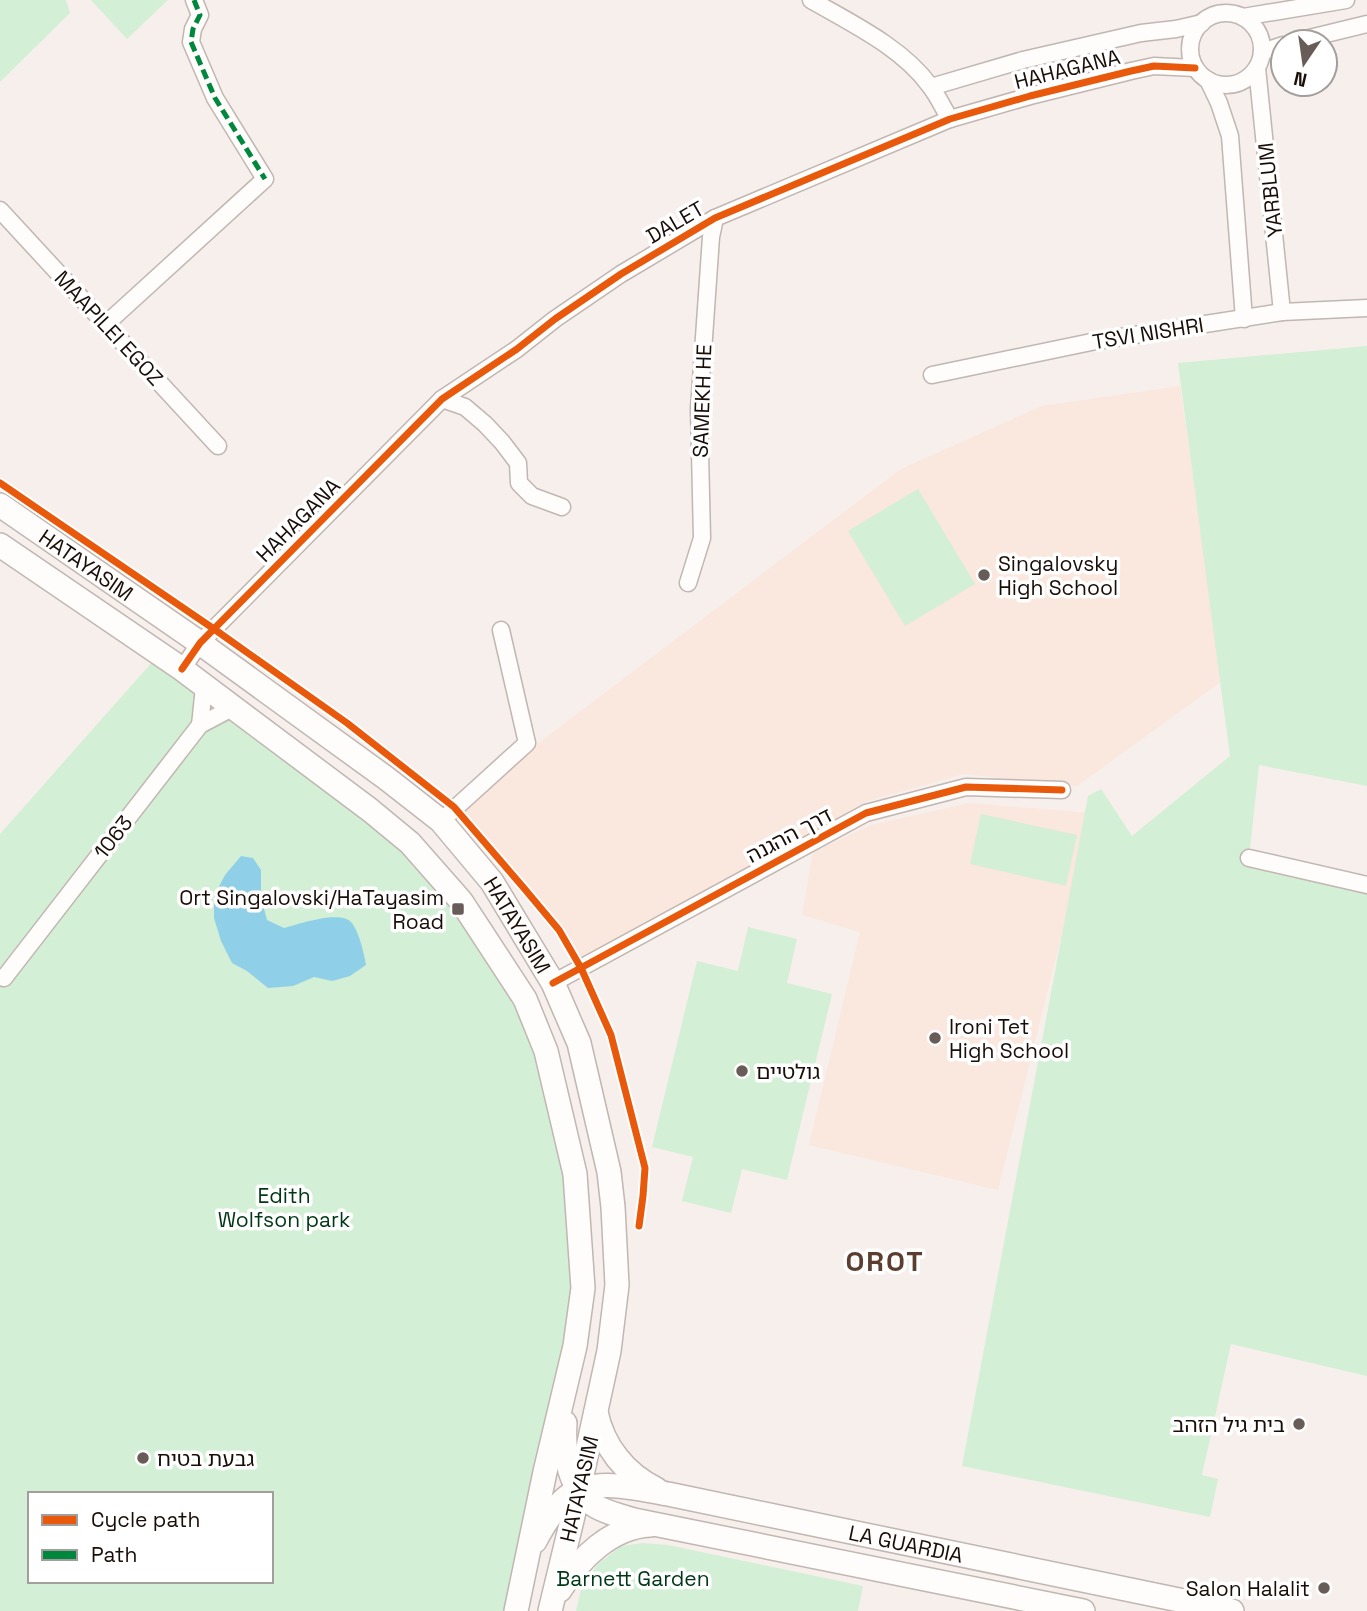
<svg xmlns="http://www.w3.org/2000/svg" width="1367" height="1611" viewBox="0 0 1367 1611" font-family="'Space Grotesk','Noto Sans Hebrew',sans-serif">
<rect width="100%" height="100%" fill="#f7efeb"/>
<g fill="#fae7de">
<polygon points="1180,386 1222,681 1077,786 963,774 865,802 581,968 454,807 901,469 1042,406"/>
<polygon points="970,803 1092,813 998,1190 809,1145 860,932 802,915 813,852 871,825"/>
</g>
<g fill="#d3efd5" fill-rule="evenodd">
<polygon points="0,0 66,0 70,13 0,82"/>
<polygon points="91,0 168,0 127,39"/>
<polygon points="1367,346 1367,786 1259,765 1249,858 1367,884 1367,1376 1231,1344 1202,1475 1218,1479 1210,1517 962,1466 1088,796 1101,789 1132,836 1230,756 1178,363"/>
<polygon points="918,489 975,584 905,626 848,531"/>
<path d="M154,660l255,189 63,78 68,121 29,127 9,109 -72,327h-506v-777zM30,1494h241v87h-241z"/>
<polygon points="981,814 1077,835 1066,886 970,864"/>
<polygon points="748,927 797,939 787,983 832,994 787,1180 742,1169 731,1213 682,1201 693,1157 652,1147 697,961 738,971"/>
<polygon points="643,1543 668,1545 863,1586 858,1611 576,1611 582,1585 598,1564 621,1546"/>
</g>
<path fill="#8fd0e8" d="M241,856l12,2 8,12v27l6,23 17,8c15,-4 55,-18 67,-6 8,9 13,31 15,43l-16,11 -18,5 -18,-4 -21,9 -25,2 -21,-17 -15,-8 -11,-22 -7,-23v-22l11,-21z"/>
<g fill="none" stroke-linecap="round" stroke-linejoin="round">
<g stroke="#c1b6b1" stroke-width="19">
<g id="street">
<path d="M811,0c40,23 92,48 119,86 8,10 13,22 20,33"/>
<circle cx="1226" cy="49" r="36"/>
<polyline points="1243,17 1346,0"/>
<polyline points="1293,42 1367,24"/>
<polyline points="1262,52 1283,45"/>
<polyline points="1257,68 1282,312"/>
<polyline points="1208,80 1219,103 1230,136 1244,319"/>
<polyline points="931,87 1023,60 1141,33 1176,29 1202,23"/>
<polyline points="0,210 218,446"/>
<polyline points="106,324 265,179 215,98 191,42 193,29 200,15 194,0"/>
<polyline points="932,375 1096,341 1282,312 1367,308"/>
<polyline points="442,399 465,407 485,424 502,442 518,463 519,483 532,496 562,507"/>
<polyline points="688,583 702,538 699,409 711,237 715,218"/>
<polyline points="182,669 200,643 442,399 517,349 555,319 621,274 715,218 950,119 1030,96 1131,71 1154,66 1195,68"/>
<polyline points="200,725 204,687"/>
<polyline points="441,821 527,743 501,630"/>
<polyline points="1249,858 1367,885"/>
<polyline points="4,978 200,725 232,708"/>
<polyline points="553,983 866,813 966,787 1062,790"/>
</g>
</g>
<g stroke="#c1b6b1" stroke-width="26">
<g id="secondary">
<path id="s1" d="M0,505l200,138 186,135 55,43 51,61 61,101 26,60 30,129 4,35 4,78 -8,66 -36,165 -23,95"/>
<polyline points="0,545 182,669 370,810 410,843 461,901 525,999 546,1051 575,1174 583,1288 575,1346 545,1472 516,1611"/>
<path d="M596,1412c7,34 29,62 60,77"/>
<path d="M565,1423c-2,30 4,68 32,84 11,6 24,9 37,13l449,91"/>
<path id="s2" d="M535,1541c8,-15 19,-34 32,-44 25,-21 72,-8 101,-3l564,117"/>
<path d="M560,1590c19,-31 51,-63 90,-65"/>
</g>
</g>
<use href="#street" stroke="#fefdfc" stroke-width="16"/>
<use href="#secondary" stroke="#fefdfc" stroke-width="23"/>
<polyline stroke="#00873e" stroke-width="5" stroke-dasharray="10 5" stroke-linecap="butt" points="194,0 200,15 193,29 191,42 215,98 265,179"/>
<g stroke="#fff" stroke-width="11">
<g id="cycleway">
<polyline points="0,483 214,629 347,723 454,807 523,887 559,930 581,968 611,1035 645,1168 643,1196 639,1226"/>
<polyline points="182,669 200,643 442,399 517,349 555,319 621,274 715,218 950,119 1030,96 1131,71 1154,66 1195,68"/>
<polyline points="553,983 866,813 966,787 1062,790"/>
</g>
</g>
<use href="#cycleway" stroke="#e8590c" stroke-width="7"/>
</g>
<g fill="#675c57" stroke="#fff" stroke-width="2.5">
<circle cx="984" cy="575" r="7"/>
<rect x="451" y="902" width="14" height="14" rx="3.5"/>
<circle cx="935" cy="1038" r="7"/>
<circle cx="742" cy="1071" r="7"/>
<circle cx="1299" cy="1424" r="7"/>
<circle cx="143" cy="1458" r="7"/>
<circle cx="1324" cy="1588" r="7"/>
</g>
<g text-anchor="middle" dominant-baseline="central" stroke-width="7" stroke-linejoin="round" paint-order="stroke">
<g font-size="21" fill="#190d07" stroke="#fff">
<text transform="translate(1067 69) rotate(-14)">HAHAGANA</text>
<text transform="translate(1270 190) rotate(-96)">YARBLUM</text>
<text transform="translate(675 222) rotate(-30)">DALET</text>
<text transform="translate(109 328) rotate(47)">MAAPILEI EGOZ</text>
<text transform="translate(1148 333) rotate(-9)">TSVI NISHRI</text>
<text transform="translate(702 401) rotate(-88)">SAMEKH HE</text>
<text transform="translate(298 520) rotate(-45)">HAHAGANA</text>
<text stroke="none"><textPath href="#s1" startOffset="105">HATAYASIM</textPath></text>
<text transform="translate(789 835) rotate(-28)">דרך ההגנה</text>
<text transform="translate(113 837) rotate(-52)">1063</text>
<text stroke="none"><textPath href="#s1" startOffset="672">HATAYASIM</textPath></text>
<text transform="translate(579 1489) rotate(-77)">HATAYASIM</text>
<text stroke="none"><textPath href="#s2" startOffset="402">LA GUARDIA</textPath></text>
</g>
<g font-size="21" fill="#190d07" stroke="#fff" text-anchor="start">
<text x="998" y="563">Singalovsky<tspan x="998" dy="24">High School</tspan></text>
<text x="444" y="897" text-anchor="end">Ort Singalovski/HaTayasim<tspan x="444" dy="24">Road</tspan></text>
<text x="949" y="1026">Ironi Tet<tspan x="949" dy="24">High School</tspan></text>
<text x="756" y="1071">גולטיים</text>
<text x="1285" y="1424" text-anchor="end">בית גיל הזהב</text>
<text x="157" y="1458">גבעת בטיח</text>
<text x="1310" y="1588" text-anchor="end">Salon Halalit</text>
</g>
<g font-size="21" fill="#003817" stroke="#fff">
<text x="284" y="1195">Edith<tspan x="284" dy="24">Wolfson park</tspan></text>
<text x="633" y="1578">Barnett Garden</text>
</g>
<g font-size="28" font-weight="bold" letter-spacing="2" fill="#5b3e2f" stroke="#fff">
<text x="885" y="1261">OROT</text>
</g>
</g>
<rect x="28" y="1492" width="245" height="91" fill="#ffffff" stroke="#a39e9c" stroke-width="2"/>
<rect x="42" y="1515" width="35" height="10" fill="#e8590c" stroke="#a39e9c" stroke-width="2"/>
<text x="91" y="1527" font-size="21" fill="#190d07">Cycle path</text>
<rect x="42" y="1550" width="35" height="10" fill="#00873e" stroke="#a39e9c" stroke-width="2"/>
<text x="91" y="1562" font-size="21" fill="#190d07">Path</text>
<g transform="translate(1304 63) rotate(193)"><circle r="33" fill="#ffffff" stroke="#a39e9c" stroke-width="2"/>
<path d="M0-5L12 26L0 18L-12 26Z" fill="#675c57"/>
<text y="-10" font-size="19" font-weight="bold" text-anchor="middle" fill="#190d07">N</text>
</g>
</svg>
